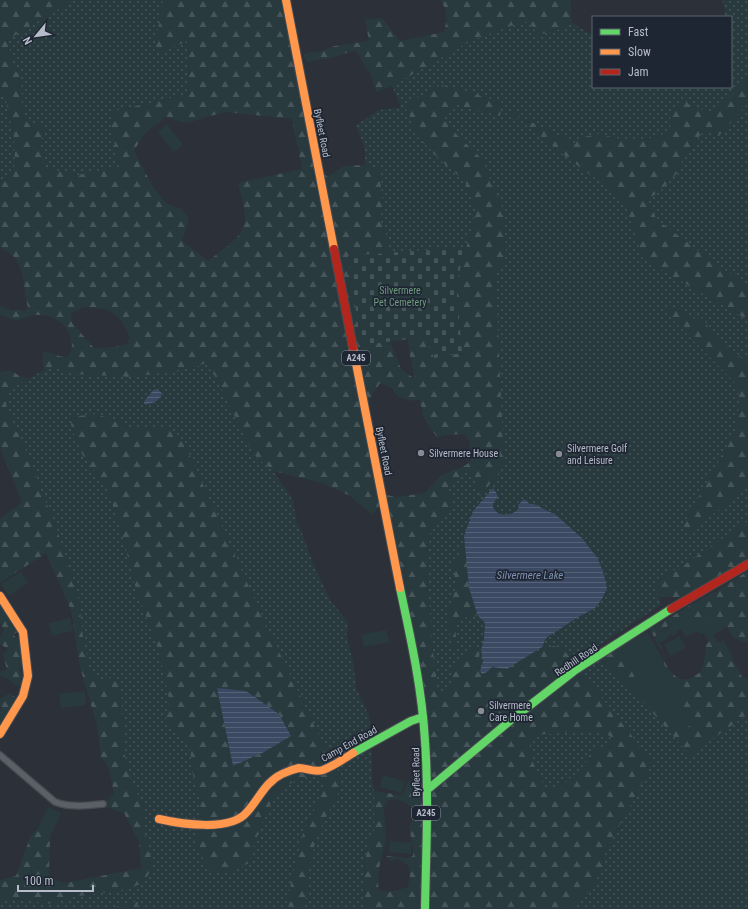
<svg xmlns="http://www.w3.org/2000/svg" width="748" height="909" viewBox="0 0 748 909" font-family="'Roboto Condensed',sans-serif">
<defs>
<pattern id="grass-dots" width="8" height="8" patternUnits="userSpaceOnUse"><rect width="8" height="8" fill="#293a3e"/><path d="M2 2h.1M6 6h.1" fill="none" stroke="#465559" stroke-width="1.8" stroke-linecap="round"/></pattern>
<pattern id="forest-firs" width="22" height="20" patternUnits="userSpaceOnUse"><rect width="22" height="20" fill="#293a3e"/><path d="M5 1l3.5 6h-7zM16 11l3.5 6h-7z" fill="#465559"/></pattern>
<pattern id="cemetery-stones" width="16" height="16" patternUnits="userSpaceOnUse"><rect width="16" height="16" fill="#293a3e"/><path d="M2 7V4a2 2 0 0 1 4 0v3zM10 15v-3a2 2 0 0 1 4 0v3z" fill="#465559"/></pattern>
<pattern id="water-rules" width="6" height="5" patternUnits="userSpaceOnUse"><rect width="6" height="5" fill="#3b4962"/><path d="M0 2.5h6" fill="none" stroke="#556177"/></pattern>
</defs>
<rect width="100%" height="100%" fill="#2c3038"/>
<g fill="url(#grass-dots)">
<polygon points="74,0 163,0 154,54 188,40 189,93 156,102 111,124 119,167 78,175 49,169 39,145 43,134 28,125 22,103 21,79 14,66 7,39"/>
<polygon points="722,0 748,0 748,78 730,98 713,113 692,107 670,116 671,130 656,138 625,140 598,134 576,144 511,112 570,160 609,188 620,198 627,209 643,259 748,320 748,521 684,565 656,580 661,605 595,648 601,660 630,687 690,755 748,714 748,909 567,909 587,886 646,776 651,760 563,649 490,681 436,698 426,559 435,504 449,480 465,471 472,473 480,495 502,426 496,283 497,273 506,256 504,212 481,161 433,118 438,96 443,84 404,106 467,179 476,213 466,247 387,253 390,242 383,228 380,219 383,206 379,169 365,165 365,149 356,125 379,110 401,107 392,86 472,40 525,21 532,26 538,35 560,29 571,22 593,36 593,87 731,87 731,17 723,17 725,12"/>
<polygon points="0,90 4,92 14,137 15,165 5,179 0,181"/>
<polygon points="748,103 748,287 657,220 646,197 653,196 665,186 677,173 686,152 704,131 719,136"/>
<polygon points="206,363 215,376 254,455 273,471 293,500 296,521 301,531 314,566 331,602 340,612 347,622 348,631 346,634 353,660 356,688 369,716 371,736 372,778 374,791 374,831 368,844 366,857 363,883 365,909 304,909 310,863 317,835 342,786 337,768 322,742 261,614 196,469 146,428 130,427 118,420 72,417 71,425 82,454 107,489 121,530 137,593 154,637 164,671 170,705 165,715 170,726 190,746 192,771 199,794 201,812 195,846 248,863 260,827 275,793 301,777 319,777 324,784 320,799 304,830 291,882 288,909 134,909 137,906 114,907 109,909 0,909 0,899 17,899 53,904 71,897 117,891 138,885 151,858 144,830 144,807 131,781 124,753 121,689 109,678 98,681 92,675 88,664 83,637 79,601 56,526 37,481 29,457 6,407 7,395 16,386 44,370 58,366 72,374 134,377 195,367"/>
<path d="M583,731c10,1 26,0 31,11l-23,9c-4,16 -21,29 -35,38l-11,-2c-8,-14 -22,-37 -9,-52z"/>
</g>
<g fill="url(#forest-firs)" fill-rule="evenodd">
<path d="M0,0h74l-67,40 7,26 7,13 1,24 6,21 16,1 -1,9 -4,11 10,24 29,6 41,-8 -8,-43 2,-13 43,-9 33,-9 -1,-52 -34,13 9,-54h118l39,174 9,2 15,-10 21,-1 14,4 4,37 -3,13 3,9 7,14 -3,11 -39,3 13,88 29,-3 11,28 14,10 -6,-28 -1,-12 3,-1 -2,-17 53,32 -6,-69 20,-71 -11,-32 -24,-20 -27,-28 -2,-13 -8,-14 40,-23 -2,6 5,-3 55,16 -2,14 -43,-11 -15,12 16,19 26,25 6,18 14,33 2,44 -9,17 -1,10 8,184 -24,29 -8,-23 -5,-1 -19,18 5,13 -23,30 -4,26 6,85 6,48h6l6,-4 3,-21 18,-19h9l-1,12 1,14 14,-8 4,10 1,-1 -3,-9 26,-6 10,-7 22,-7 9,3 88,111 -5,16 -42,77 -3,17 -8,18 -26,21h-202l-2,-26 3,-26 2,-13 6,-13v-40l26,4 4,-3 4,-11 11,-1 7,1 -1,-40 -42,-237 -11,10 -22,-18 -27,-13 -50,-12 -19,-16 -39,-79 -9,-13 -11,4 -61,10 -62,-3 -14,-8 -14,4 -2,-11 1,-7c11,0 13,5 24,5 6,-8 6,-12 3,-21 -5,-17 -24,-24 -40,-20 -5,1 -11,5 -15,4 -5,-1 -10,-4 -15,-5v-9c7,5 17,3 25,5l3,-4c-5,-17 -2,-35 -14,-50 -3,-4 -8,-6 -13,-9h-1v-67l5,-2 10,-14 -1,-28 -10,-45 -4,-2zM225,112l67,7 10,50 -64,14c2,10 6,21 7,31 3,22 -22,35 -37,47l-26,-20 7,-23 -9,-10 -13,-4 -14,-17 -19,-36 10,-17 21,-17 21,6zM84,307c27,1 35,5 46,30l-3,7 -12,3 -21,1 -22,-25 -1,-10zM380,383l12,5 6,9 14,4 8,-2 3,18 14,20 9,-2 18,-1 5,7 4,17 -7,7 -26,11 -15,17 -29,4 -9,-2 1,8 -4,1 -19,-95 7,-14zM583,731c10,1 26,0 31,10l-23,10c-4,16 -21,29 -35,38l-11,-2c-8,-14 -22,-37 -9,-52zM397,799c8,3 12,6 18,13l-3,10 -3,5 4,21v8l-6,2 -21,-2 4,5 8,-2 10,6 2,10 -2,12c-9,3 -20,7 -29,3l-1,-7 2,-21 6,-21 -2,-33 4,-8z"/>
<path d="M440,0h131v22l-11,7 -22,6 -6,-9 -7,-5 -53,19 -80,46 -16,6 -5,-18 -8,-11 -7,-13 -22,7 -27,5 -3,-8 19,-3 11,-5 35,-5 -4,-21 17,-2 18,23 44,-9c3,-11 4,-23 -4,-32z"/>
<polygon points="747,78 748,103 719,136 704,131 686,152 677,173 665,186 653,196 646,197 657,220 748,287 748,320 643,259 627,209 620,198 609,188 570,160 509,111 575,144 579,138 598,134 625,140 656,138 670,130 670,116 682,98 692,107 713,113 730,98"/>
<polygon points="674,307 695,319 702,318 707,324 708,329 748,363 748,486 691,532 687,533 684,530 683,525 736,430 739,403 738,390 734,382 670,317 668,309"/>
<polygon points="11,370 21,377 28,378 16,386 7,395 6,407 29,457 37,481 56,526 79,601 83,637 88,664 92,675 98,680 109,678 116,680 121,689 124,753 131,781 144,807 144,830 151,858 151,870 145,880 138,885 117,891 71,897 53,904 17,899 0,899 0,880 16,876 31,835 37,830 50,837 49,878 65,883 141,868 139,842 124,813 102,806 114,793 108,766 101,757 97,725 80,667 71,610 46,553 0,583 0,519 22,502 0,447 0,372"/>
<polygon points="93,414 118,420 130,427 164,428 174,432 182,439 196,469 261,614 322,742 337,768 342,786 317,835 310,863 304,909 288,909 291,882 304,830 320,799 324,784 319,777 301,777 275,793 260,827 249,863 233,871 214,871 205,862 195,846 201,812 199,794 192,771 190,746 170,726 165,715 170,705 164,671 154,637 137,593 121,530 107,489 82,454 71,425 72,417"/>
<polygon points="748,521 748,559 682,597 658,597 656,580 684,565"/>
<path d="M472,544l7,67 -4,6c-10,-1 -14,2 -20,10l2,20 -5,1 -4,-30v-9l6,-9 -1,-6 3,-7 -3,-23 6,-7 2,-9z"/>
<polygon points="748,571 748,643 733,638 727,627 714,629 695,619 668,626 654,637 650,629 710,594 718,591 724,586"/>
<polygon points="0,601 20,630 13,635 21,641 24,667 19,669 24,677 23,685 17,686 9,679 0,675 0,671 7,670 3,655 8,649 0,644 0,638 4,630 0,622"/>
<path d="M709,631l4,4 5,8 6,-3 10,22 8,15 6,2v35l-58,41 -60,-68 -30,-29 19,-11 7,11 17,37 26,20 23,9 -8,-15 -3,-12 -12,-20 -8,-21c7,11 15,30 32,21 2,-1 8,-5 9,-8 3,-5 3,-19 4,-25l3,-2 -6,-10z"/>
<polygon points="10,693 17,699 0,726 0,711 2,710 0,705 0,699"/>
<polygon points="131,902 138,902 137,906 134,909 109,909"/>
</g>
<polygon fill="url(#cemetery-stones)" points="466,247 456,284 462,353 434,358 425,337 361,345 348,256"/>
<g fill="#293a3e">
<polygon points="167,124 183,145 173,152 158,132"/>
<polygon points="21,572 28,583 8,596 1,584"/>
<polygon points="688,614 700,622 707,618 714,629 727,627 713,635 709,631 700,634 697,631 686,637 680,629 676,632 677,633 673,636 671,634 667,637 668,639 659,643 663,648 660,650 654,637"/>
<polygon points="70,618 73,631 52,636 49,623"/>
<polygon points="386,630 389,642 364,647 361,635"/>
<polygon points="647,632 661,656 669,677 681,697 684,709 692,724 678,733 668,724 669,715 643,695 626,658 619,647"/>
<polygon points="679,636 686,647 671,656 664,645"/>
<polygon points="85,691 86,705 61,708 59,694"/>
<polygon points="383,775 405,781 402,793 380,787"/>
<polygon points="48,807 61,813 50,837 37,830"/>
<polygon points="390,841 412,843 411,854 389,852"/>
</g>
<g fill="url(#water-rules)">
<path d="M156,389l5,3v5l-6,5 -10,3 -1,-2c1,-5 6,-7 8,-12z"/>
<path d="M493,488l4,6 1,3 -5,6v4c5,11 18,9 26,2l-1,-4 6,-6 4,3 1,2h5l22,11 26,23 16,21 6,16 3,13 -5,11 -7,9 -20,11 -29,19 -4,9 -35,22 -15,-2 -5,5 -5,2 -2,-3 3,-10 -2,-11 3,-11 1,-16 -7,-7 -9,-28 -5,-52 9,-25z"/>
<polygon points="217,688 246,691 279,714 291,736 264,752 233,766"/>
</g>
<g fill="none" stroke-linecap="round" stroke-linejoin="round">
<g stroke="#484b51" stroke-width="8">
<path id="street" d="M0,755l55,47c16,6 32,3 48,2"/>
</g>
<g stroke="#484b51" stroke-width="10">
<g id="fast">
<path d="M400,588c11,51 22,101 25,153 4,56 1,112 0,168"/>
<polyline points="353,753 411,721 423,717"/>
<polyline points="427,790 511,720 574,671 671,609"/>
</g>
</g>
<g stroke="#484b51" stroke-width="10">
<g id="slow">
<polyline points="286,0 334,249"/>
<polyline points="353,348 400,588"/>
<polyline points="0,596 23,632 28,676 23,696 0,734"/>
<path d="M159,819c22,5 72,13 88,-7 12,-13 18,-30 35,-38 4,-2 12,-5 17,-6 8,0 15,5 24,2 10,-4 21,-11 30,-17"/>
</g>
</g>
<g stroke="#484b51" stroke-width="10">
<g id="jam">
<polyline points="334,249 353,348"/>
<polyline points="671,609 748,564"/>
</g>
</g>
<use href="#street" stroke="#5b5f67" stroke-width="5.5"/>
<use href="#fast" stroke="#63d668" stroke-width="8"/>
<use href="#slow" stroke="#ff974d" stroke-width="8"/>
<use href="#jam" stroke="#b3261e" stroke-width="8"/>
</g>
<g fill="#868b96" stroke="#1f2633" stroke-width="1.5">
<circle cx="421" cy="453" r="4"/>
<circle cx="559" cy="454" r="4"/>
<circle cx="481" cy="711" r="4"/>
</g>
<g text-anchor="middle" dominant-baseline="central" stroke-width="3.5" stroke-linejoin="round" paint-order="stroke">
<g fill="#1f2633" stroke="#898f9c" stroke-width="1">
<rect x="342" y="351" width="28" height="14" rx="3"/>
<rect x="412" y="806" width="28" height="14" rx="3"/>
</g>
<g font-size="9" font-weight="bold" fill="#b6bcc9">
<text x="356" y="358">A245</text>
<text x="426" y="813">A245</text>
</g>
<g font-size="10" fill="#b6bcc9" stroke="#1f2633">
<text transform="translate(322 133) rotate(79)">Byfleet Road</text>
<text transform="translate(384 451) rotate(79)">Byfleet Road</text>
<text transform="translate(576 660) rotate(-34)">Redhill Road</text>
<text transform="translate(349 744) rotate(-29)">Camp End Road</text>
<text transform="translate(416 772) rotate(-91)">Byfleet Road</text>
</g>
<g font-size="10" fill="#6e997c" stroke="#1f2633">
<text x="400" y="290">Silvermere<tspan x="400" dy="12">Pet Cemetery</tspan></text>
</g>
<g font-size="10" fill="#b6bcc9" stroke="#1f2633" text-anchor="start">
<text x="567" y="448">Silvermere Golf<tspan x="567" dy="12">and Leisure</tspan></text>
<text x="429" y="453">Silvermere House</text>
<text x="489" y="705">Silvermere<tspan x="489" dy="12">Care Home</tspan></text>
</g>
<g font-size="11" font-style="italic" fill="#7f8faf" stroke="#1f2633">
<text x="530" y="575">Silvermere Lake</text>
</g>
</g>
<rect x="592" y="16" width="140" height="72" fill="#1f2633" stroke="#5b626f"/>
<rect x="600" y="29" width="20" height="6" fill="#63d668" stroke="#5b626f"/>
<text x="628" y="36" font-size="12" fill="#b6bcc9">Fast</text>
<rect x="600" y="49" width="20" height="6" fill="#ff974d" stroke="#5b626f"/>
<text x="628" y="56" font-size="12" fill="#b6bcc9">Slow</text>
<rect x="600" y="69" width="20" height="6" fill="#b3261e" stroke="#5b626f"/>
<text x="628" y="76" font-size="12" fill="#b6bcc9">Jam</text>
<g transform="translate(36 36) rotate(241)" stroke="#1f2633" stroke-width="3" paint-order="stroke">
<path d="M0-3L7 15L0 10L-7 15Z" fill="#b6bcc9"/>
<text y="-6" font-size="11" font-weight="bold" text-anchor="middle" fill="#b6bcc9">N</text>
</g>
<path d="M18 885v6h75v-6" fill="none" stroke="#b6bcc9" stroke-width="2"/>
<text x="24" y="885" font-size="12" fill="#b6bcc9" stroke="#1f2633" stroke-width="3" paint-order="stroke">100 m</text>
</svg>
